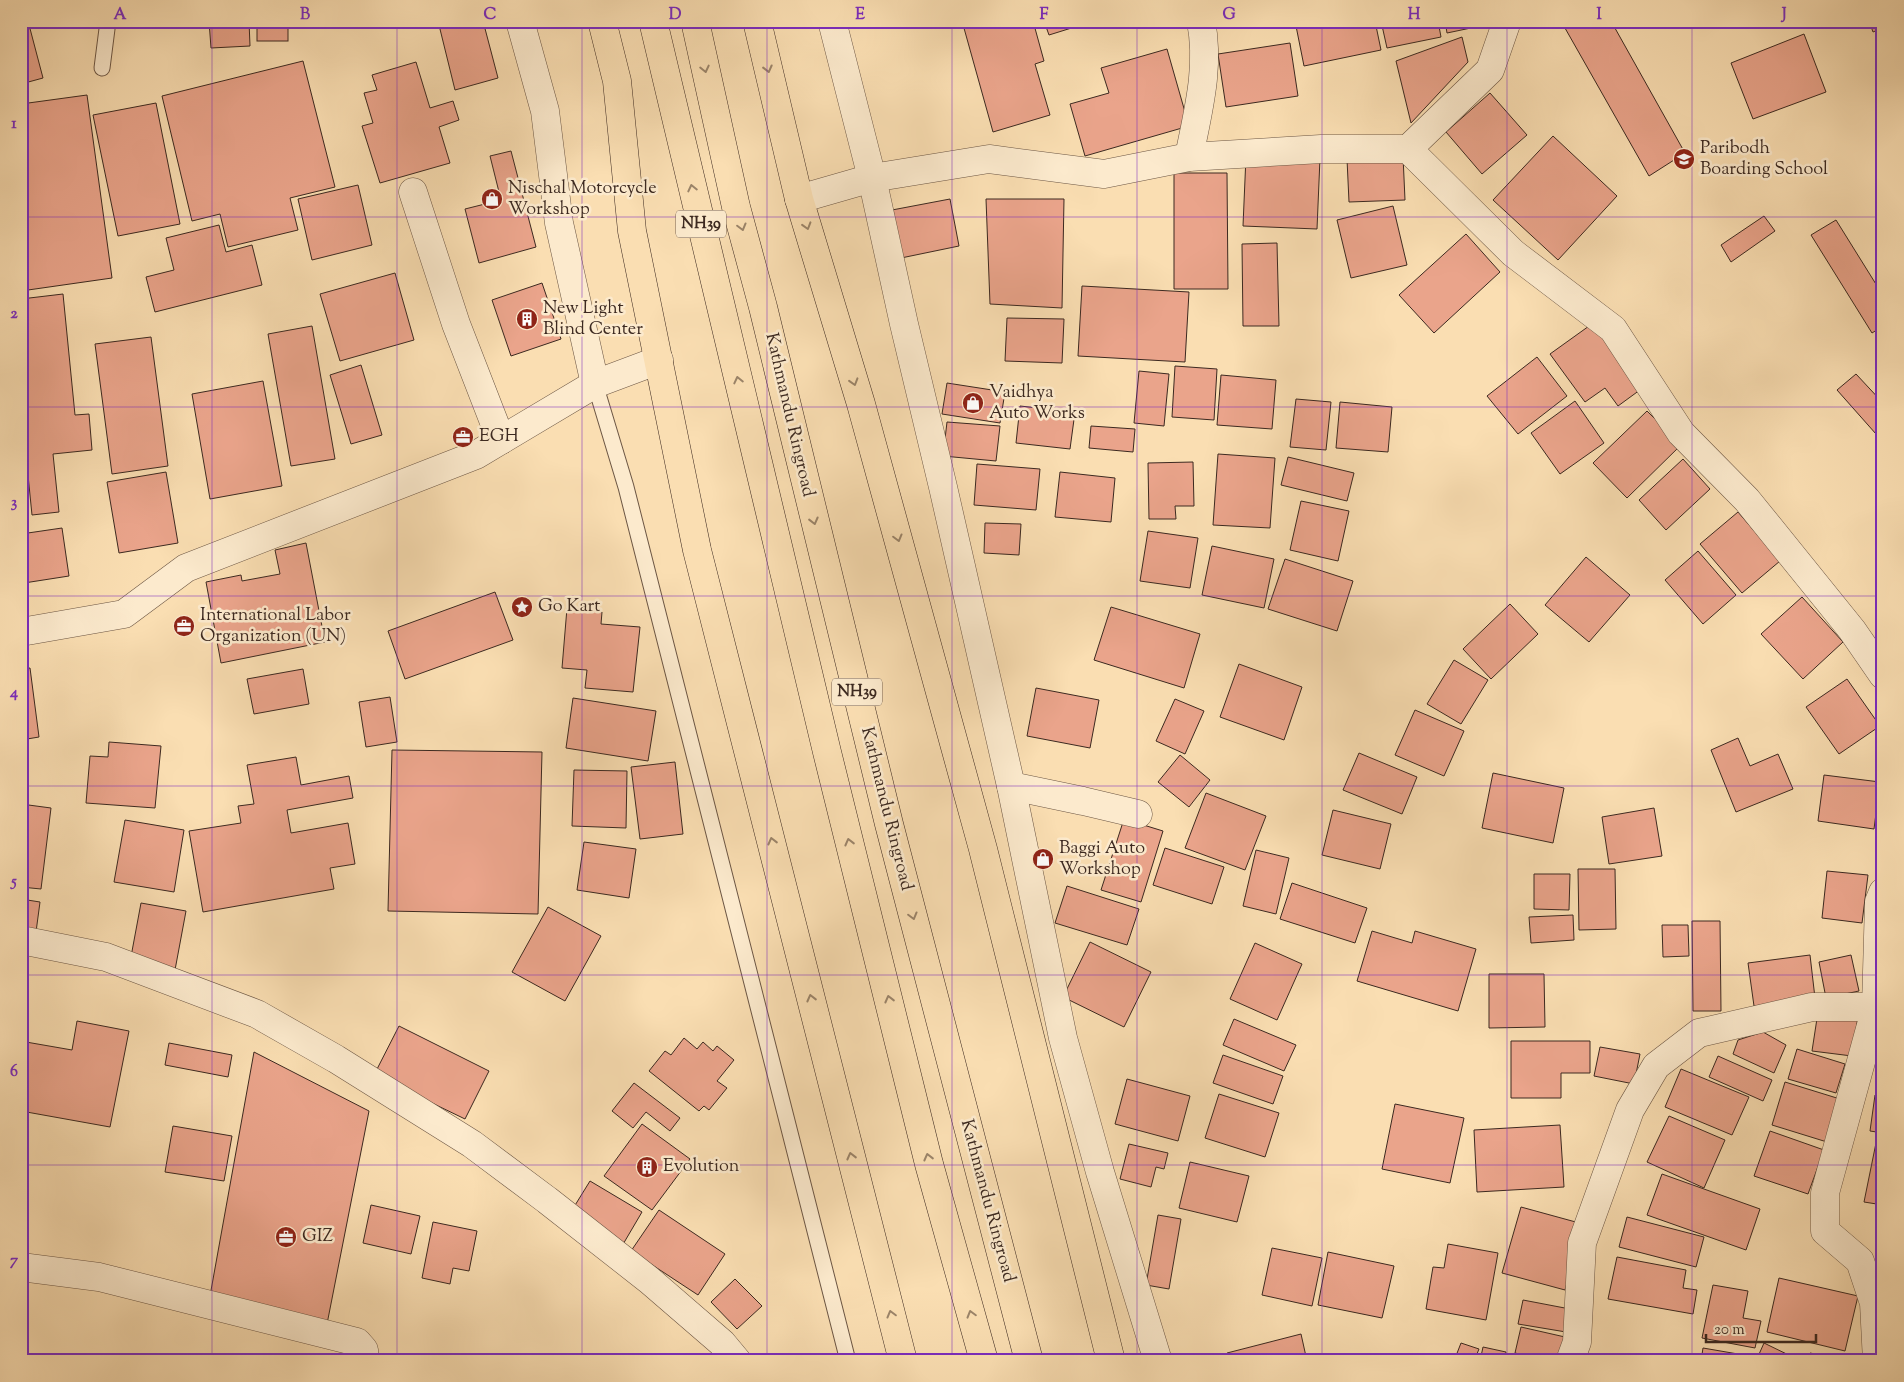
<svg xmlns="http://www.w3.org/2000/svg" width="1904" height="1382" viewBox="0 0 1904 1382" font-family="'Sorts Mill Goudy',serif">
<rect width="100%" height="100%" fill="#fadeb2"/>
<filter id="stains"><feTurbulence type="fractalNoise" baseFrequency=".004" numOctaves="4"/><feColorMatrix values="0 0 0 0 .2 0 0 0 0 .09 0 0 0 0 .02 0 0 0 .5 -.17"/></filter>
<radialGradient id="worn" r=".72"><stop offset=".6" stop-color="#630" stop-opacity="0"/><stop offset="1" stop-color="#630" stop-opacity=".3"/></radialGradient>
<g fill="#eaa48b" stroke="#3c2920">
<polygon points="21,21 28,21 43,78 21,84"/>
<polygon points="209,21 249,21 250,46 211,48"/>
<rect x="257" y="21" width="31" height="20"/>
<polygon points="438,21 483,21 498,78 455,90"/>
<polygon points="962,21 1033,21 1044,61 1035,64 1050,115 993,132"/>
<polygon points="1044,21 1094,21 1049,35"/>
<polygon points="1137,21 1154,21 1138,25"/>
<polygon points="1295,21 1375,21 1381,50 1304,66"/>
<polygon points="1381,21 1438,21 1441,37 1387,48"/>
<polygon points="1445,21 1490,21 1490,24 1447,33"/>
<polygon points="1561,21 1611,21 1685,153 1649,176"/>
<polygon points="1869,21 1883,21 1883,28 1873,32"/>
<polygon points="1804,34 1826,92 1753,119 1731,63"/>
<polygon points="1462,37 1468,62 1411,123 1396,61"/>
<polygon points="1290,43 1298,96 1226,107 1218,54"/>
<polygon points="1167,49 1189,126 1085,156 1070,104 1109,93 1101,68"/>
<polygon points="303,61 335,187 290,198 298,230 228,247 220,214 192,221 162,96"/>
<polygon points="416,62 430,108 453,101 459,120 439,127 450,163 380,183 362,126 373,123 364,93 377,90 372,75"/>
<polygon points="1490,93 1527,135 1482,174 1446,132"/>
<polygon points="87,95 112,278 21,291 21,104"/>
<polygon points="156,103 180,224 118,236 93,115"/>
<polygon points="1553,136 1617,196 1558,260 1493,200"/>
<polygon points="511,151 536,247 479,263 465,209 501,200 490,156"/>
<polygon points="1246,156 1320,158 1317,229 1243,226"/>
<polygon points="1403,156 1405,200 1349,202 1347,159"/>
<polygon points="1174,173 1227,173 1228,289 1174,289"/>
<polygon points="358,185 372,245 312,260 298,199"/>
<polygon points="950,199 959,246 901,258 892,210"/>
<polygon points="986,199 1064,199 1062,308 990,304"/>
<polygon points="1393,206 1407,265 1351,278 1337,220"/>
<polygon points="1764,216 1775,231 1731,262 1721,245"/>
<polygon points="1836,220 1879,289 1883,287 1883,326 1872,333 1811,235"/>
<polygon points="219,225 226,252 252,245 262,285 155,312 146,277 174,270 166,238"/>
<polygon points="1466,234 1500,272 1434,333 1399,295"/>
<polygon points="1277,243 1279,326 1243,326 1242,244"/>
<polygon points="395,273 414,340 340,361 320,294"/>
<polygon points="542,283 561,339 511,356 492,300"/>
<polygon points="1082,286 1189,292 1185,362 1078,356"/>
<polygon points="63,294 75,415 89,414 92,450 53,454 59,512 32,515 21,405 21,299"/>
<polygon points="1007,318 1064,319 1062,363 1005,361"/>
<polygon points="1596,321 1644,387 1618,406 1605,388 1585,402 1550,354"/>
<polygon points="312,326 335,459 291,466 268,334"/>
<polygon points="151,337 168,466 112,474 95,344"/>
<polygon points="1537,357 1567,396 1518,434 1487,396"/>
<polygon points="361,365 382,435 351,444 330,375"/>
<polygon points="1175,366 1217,369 1214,420 1172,417"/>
<polygon points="1139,371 1169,374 1164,426 1134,423"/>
<polygon points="1856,374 1883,403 1883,428 1876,434 1837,390"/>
<polygon points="1221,375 1276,380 1272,429 1217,425"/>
<polygon points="263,381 282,486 210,499 192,394"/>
<polygon points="947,383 1005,392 1000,423 942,414"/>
<polygon points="1296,399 1331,402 1326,450 1290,447"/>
<polygon points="1575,401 1604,443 1560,474 1531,433"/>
<polygon points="1340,402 1392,407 1388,452 1336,448"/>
<polygon points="1020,406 1075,412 1070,449 1016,443"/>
<polygon points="1647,411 1681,445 1627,498 1593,463"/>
<polygon points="947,422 1000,426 996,461 943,456"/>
<polygon points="1091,426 1135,429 1133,452 1089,448"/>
<polygon points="1218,454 1275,458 1270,528 1213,525"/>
<polygon points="1288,457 1354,473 1347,501 1281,485"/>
<polygon points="1683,459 1710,489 1666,530 1639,500"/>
<polygon points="1193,462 1194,506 1175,506 1176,519 1149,519 1148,463"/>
<polygon points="977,464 1040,469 1036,510 974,505"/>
<polygon points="166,472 178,543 119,553 107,482"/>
<polygon points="1060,472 1115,478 1111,522 1055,517"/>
<polygon points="1301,501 1349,511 1338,561 1290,550"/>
<polygon points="1738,512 1780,561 1742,593 1700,544"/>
<polygon points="985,523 1021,524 1019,555 984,553"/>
<polygon points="62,528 69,576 24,583 21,560 21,534"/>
<polygon points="1148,531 1198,538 1190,588 1140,581"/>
<polygon points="306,543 325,642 221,663 206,582 241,575 242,581 280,574 275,550"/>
<polygon points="1212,546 1274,559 1264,608 1202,595"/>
<polygon points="1698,551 1736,595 1703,624 1665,580"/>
<polygon points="1586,557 1630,595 1589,642 1545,605"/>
<polygon points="1285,559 1353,581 1337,631 1268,609"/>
<polygon points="495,592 513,640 405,679 388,631"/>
<polygon points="1802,597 1843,642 1803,679 1761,634"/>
<polygon points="1510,604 1538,634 1491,679 1463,649"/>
<polygon points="1111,607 1200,634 1184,688 1094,660"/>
<polygon points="567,608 602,612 601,624 640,627 633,692 585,688 587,670 562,668"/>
<polygon points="1454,660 1488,680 1461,724 1427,704"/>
<polygon points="1239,664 1302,687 1284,740 1220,717"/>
<polygon points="30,668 39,737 21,740 21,669"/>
<polygon points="303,669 309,704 254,714 247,679"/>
<polygon points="1847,679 1880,726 1839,754 1806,707"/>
<polygon points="1036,688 1099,700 1090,748 1027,736"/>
<polygon points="390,697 397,742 366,747 359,702"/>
<polygon points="573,698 656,711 648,761 566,748"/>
<polygon points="1175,699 1204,711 1185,754 1156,741"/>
<polygon points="1415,710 1464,731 1444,776 1395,755"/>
<polygon points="1738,738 1750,766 1778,754 1793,789 1736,812 1711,750"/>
<polygon points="109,742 161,746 155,808 86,803 90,756 108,757"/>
<polygon points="392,750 542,752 538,914 388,911"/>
<polygon points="21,753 27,754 21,784"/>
<polygon points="1359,753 1417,777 1402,814 1343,790"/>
<polygon points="1180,755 1210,780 1189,807 1158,782"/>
<polygon points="296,757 301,785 349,776 353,798 287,810 291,833 348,823 355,864 330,868 334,889 203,912 189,831 241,823 238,806 254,804 247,765"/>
<polygon points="675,762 683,834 640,839 631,767"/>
<polygon points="574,770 627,771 626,828 572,826"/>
<polygon points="1493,773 1564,788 1553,843 1482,828"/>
<polygon points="1824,775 1880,782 1874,829 1818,821"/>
<polygon points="1206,793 1266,816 1245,870 1185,848"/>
<polygon points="21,804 51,808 41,889 21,887"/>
<polygon points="1654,808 1662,856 1609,864 1602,817"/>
<polygon points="1333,810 1391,824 1380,869 1322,855"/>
<polygon points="1124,819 1163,831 1141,902 1101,890"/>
<polygon points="125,820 184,830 174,892 114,882"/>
<polygon points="584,842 636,849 629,898 577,890"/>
<polygon points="1165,848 1224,867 1212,904 1153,885"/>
<polygon points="1256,850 1289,858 1276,914 1243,906"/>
<polygon points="1578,869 1615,869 1616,929 1579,930"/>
<polygon points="1827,871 1868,875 1862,923 1822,918"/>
<polygon points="1534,874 1570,874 1569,910 1534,909"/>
<polygon points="1292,883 1367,908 1355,943 1280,919"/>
<polygon points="1067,886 1139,909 1127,945 1055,923"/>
<polygon points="21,899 40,902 36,932 21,930"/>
<polygon points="141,903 186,911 175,970 130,962"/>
<polygon points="548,907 601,936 565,1001 512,972"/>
<polygon points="1573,915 1574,940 1531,943 1529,917"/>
<polygon points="1692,921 1720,921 1721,1011 1693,1011"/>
<polygon points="1662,925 1688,925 1689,956 1663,957"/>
<polygon points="1372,931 1412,943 1415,931 1476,949 1458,1011 1357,981"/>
<polygon points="1090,942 1151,972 1124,1027 1063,997"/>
<polygon points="1255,943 1302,964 1277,1020 1230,999"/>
<polygon points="1810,955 1815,998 1754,1006 1748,963"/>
<polygon points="1851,955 1859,991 1826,998 1819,962"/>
<polygon points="1489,974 1544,974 1545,1027 1489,1028"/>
<polygon points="1818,1012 1858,1017 1852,1056 1812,1051"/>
<polygon points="1234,1019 1296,1045 1284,1071 1223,1045"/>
<polygon points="77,1021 129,1031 110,1127 21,1111 21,1066 26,1042 72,1050"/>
<polygon points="399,1026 489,1071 465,1119 374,1075"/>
<polygon points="1763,1032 1786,1045 1774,1073 1733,1054 1738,1040"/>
<polygon points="684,1038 697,1049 703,1042 713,1051 717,1046 734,1060 717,1081 727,1088 709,1110 704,1106 699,1111 649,1071 665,1051 671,1055"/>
<polygon points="1511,1041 1590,1041 1590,1073 1561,1073 1561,1098 1511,1098"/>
<polygon points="169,1043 232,1055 228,1077 165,1065"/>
<polygon points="1600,1047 1640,1054 1634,1084 1594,1076"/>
<polygon points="1797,1049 1845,1064 1836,1093 1788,1079"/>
<polygon points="254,1052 369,1111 327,1324 210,1296"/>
<polygon points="1223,1055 1283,1076 1273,1104 1213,1083"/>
<polygon points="1718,1056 1772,1080 1763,1101 1709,1077"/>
<polygon points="1681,1069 1749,1097 1732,1135 1665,1107"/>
<polygon points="1127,1079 1190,1096 1178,1141 1115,1124"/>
<polygon points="1785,1082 1840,1099 1827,1142 1772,1125"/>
<polygon points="634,1083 680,1118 670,1131 646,1112 633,1128 612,1111"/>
<polygon points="1219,1094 1279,1113 1265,1157 1205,1138"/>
<polygon points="1875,1095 1883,1096 1883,1133 1870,1131"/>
<polygon points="1395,1104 1464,1118 1450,1183 1382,1169"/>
<polygon points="1669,1116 1725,1140 1704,1188 1647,1162"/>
<polygon points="642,1124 690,1159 652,1210 604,1176"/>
<polygon points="1560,1125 1564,1187 1477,1192 1474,1130"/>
<polygon points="173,1126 232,1136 224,1181 165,1172"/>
<polygon points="1770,1131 1824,1150 1808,1194 1754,1176"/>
<polygon points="1877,1138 1883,1139 1883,1205 1864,1202"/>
<polygon points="1129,1144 1168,1153 1164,1169 1156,1167 1151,1187 1120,1179"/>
<polygon points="1190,1162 1249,1176 1237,1222 1179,1208"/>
<polygon points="1662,1174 1760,1209 1746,1250 1647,1215"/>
<polygon points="590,1181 642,1212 622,1246 569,1215"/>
<polygon points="371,1205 420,1216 411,1254 363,1243"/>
<polygon points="1521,1207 1583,1224 1565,1290 1502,1273"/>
<polygon points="659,1210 725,1254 698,1295 631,1251"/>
<polygon points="1158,1215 1181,1219 1169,1289 1146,1285"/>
<polygon points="1627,1217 1704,1237 1696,1267 1619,1247"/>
<polygon points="433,1222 477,1231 469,1271 453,1268 450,1284 422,1278"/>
<polygon points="1448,1244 1498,1253 1486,1320 1426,1309 1433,1267 1444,1268"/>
<polygon points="1272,1248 1322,1258 1312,1306 1262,1295"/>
<polygon points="1328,1252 1394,1266 1382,1318 1318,1305"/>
<polygon points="1617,1257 1686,1270 1683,1288 1697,1290 1693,1314 1608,1299"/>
<polygon points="1779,1278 1858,1296 1845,1351 1767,1332"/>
<polygon points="735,1279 762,1306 737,1329 711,1302"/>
<polygon points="1713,1285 1748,1291 1743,1318 1761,1321 1755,1348 1702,1338"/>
<polygon points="1523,1300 1570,1309 1566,1332 1518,1324"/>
<polygon points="21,1324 25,1324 21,1343"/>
<polygon points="1521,1327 1565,1337 1560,1361 1550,1361 1515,1353"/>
<polygon points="1301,1334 1307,1361 1229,1361 1227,1353"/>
<polygon points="1461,1343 1479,1349 1474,1361 1454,1361"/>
<polygon points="1764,1343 1801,1361 1756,1361"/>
<polygon points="1483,1347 1506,1352 1504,1361 1480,1361"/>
<polygon points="1703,1348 1738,1354 1737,1361 1701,1361"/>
<polygon points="1810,1353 1852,1361 1809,1361"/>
<polygon points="1220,1354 1222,1361 1192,1361"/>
</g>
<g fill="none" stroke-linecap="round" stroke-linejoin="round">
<g stroke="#6c5644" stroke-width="17">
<g id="lane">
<polyline points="102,68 108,21"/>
<polyline points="595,384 626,487 848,1361"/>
</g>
</g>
<g stroke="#6c5644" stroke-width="29">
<g id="street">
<polyline points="520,21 545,111 559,223 595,384"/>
<polyline points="832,21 872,178 904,324 943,487 1011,786 1063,1038 1100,1172 1158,1361"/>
<polyline points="1408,149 1513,253 1613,329 1681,433 1747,500 1852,630 1883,675"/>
<path d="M1189,157c9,-46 21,-89 12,-136"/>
<polyline points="413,192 456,324 501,440"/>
<polyline points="799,199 872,178 989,159 1104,174 1189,157 1321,149 1408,149 1490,70 1507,21"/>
<polyline points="21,632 124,614 186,568 476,455 595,384 659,360"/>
<polyline points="1011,786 1083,801 1138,814"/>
<polyline points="21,940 106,957 257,1014 336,1059 472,1144 547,1200 649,1280 722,1343 737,1361"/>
<polyline points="21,1267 99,1277 357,1342 364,1350 365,1361"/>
<polyline points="1570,1361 1577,1342 1582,1243 1630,1110 1656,1066 1699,1033 1812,1007 1876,1007"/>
<polyline points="1877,1361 1874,1303 1860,1261 1825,1231 1825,1193 1876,1007 1879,902 1883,892"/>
</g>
</g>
<g stroke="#3c2920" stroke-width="29">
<g id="primary">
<polyline points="602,21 617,81 632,231 697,550 903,1361"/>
<polyline points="757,21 799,199 861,404 983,849 1111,1361"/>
</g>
</g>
<g stroke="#3c2920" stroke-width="29">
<g id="highway">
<polyline points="653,21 827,752 929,1164 984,1361"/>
<polyline points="695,21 736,207 763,307 889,824 1029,1361"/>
</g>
</g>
<use href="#lane" stroke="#fceacd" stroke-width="15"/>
<use href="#street" stroke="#fceacd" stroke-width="28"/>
<use href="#primary" stroke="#fadeb2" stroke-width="28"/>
<use href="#highway" stroke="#fadeb2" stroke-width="28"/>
</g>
<defs><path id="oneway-chevron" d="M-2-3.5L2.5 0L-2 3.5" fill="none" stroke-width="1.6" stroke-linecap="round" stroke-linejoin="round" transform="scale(1.25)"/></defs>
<g stroke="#9b8469">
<use href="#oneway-chevron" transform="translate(705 69) rotate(77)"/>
<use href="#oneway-chevron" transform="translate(768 69) rotate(76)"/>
<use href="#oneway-chevron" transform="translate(692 188) rotate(-103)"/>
<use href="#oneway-chevron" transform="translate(807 226) rotate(73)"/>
<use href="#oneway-chevron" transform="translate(742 227) rotate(75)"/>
<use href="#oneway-chevron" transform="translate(738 380) rotate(-103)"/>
<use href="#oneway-chevron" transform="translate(854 382) rotate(73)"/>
<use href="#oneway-chevron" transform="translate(814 521) rotate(76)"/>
<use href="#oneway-chevron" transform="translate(898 538) rotate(75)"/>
<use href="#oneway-chevron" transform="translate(772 841) rotate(-104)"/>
<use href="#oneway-chevron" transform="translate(849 842) rotate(-104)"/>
<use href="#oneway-chevron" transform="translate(913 916) rotate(75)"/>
<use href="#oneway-chevron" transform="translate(811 998) rotate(-104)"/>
<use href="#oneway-chevron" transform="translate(889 999) rotate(-104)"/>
<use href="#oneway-chevron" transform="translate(851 1156) rotate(-104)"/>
<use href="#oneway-chevron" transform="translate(928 1157) rotate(-104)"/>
<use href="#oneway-chevron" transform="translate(891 1314) rotate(-105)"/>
<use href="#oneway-chevron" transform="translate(971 1314) rotate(-106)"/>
</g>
<path fill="none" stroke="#7b2cbf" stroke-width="1" stroke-opacity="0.55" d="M212,21v1340M397,21v1340M582,21v1340M767,21v1340M952,21v1340M1137,21v1340M1322,21v1340M1507,21v1340M1692,21v1340M21,217h1862M21,407h1862M21,596h1862M21,786h1862M21,975h1862M21,1165h1862"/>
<defs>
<g id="school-disc" transform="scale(1.125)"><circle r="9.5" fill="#8f2418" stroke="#fceacd"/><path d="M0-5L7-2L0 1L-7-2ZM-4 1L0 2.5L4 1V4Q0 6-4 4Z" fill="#fff"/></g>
<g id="shop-disc" transform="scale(1.125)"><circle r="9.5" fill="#8f2418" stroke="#fceacd"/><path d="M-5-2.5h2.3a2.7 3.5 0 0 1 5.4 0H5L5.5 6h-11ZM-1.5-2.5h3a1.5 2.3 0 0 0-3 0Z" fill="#fff"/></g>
<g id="building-disc" transform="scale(1.125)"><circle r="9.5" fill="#8f2418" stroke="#fceacd"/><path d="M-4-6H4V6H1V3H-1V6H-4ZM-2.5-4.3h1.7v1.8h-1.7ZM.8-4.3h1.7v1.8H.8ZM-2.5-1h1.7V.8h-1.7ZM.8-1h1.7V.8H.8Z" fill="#fff"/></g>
<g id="office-disc" transform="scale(1.125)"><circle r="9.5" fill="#8f2418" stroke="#fceacd"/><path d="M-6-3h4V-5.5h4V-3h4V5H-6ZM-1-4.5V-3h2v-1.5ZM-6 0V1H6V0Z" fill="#fff"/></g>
<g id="sight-disc" transform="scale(1.125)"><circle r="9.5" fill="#8f2418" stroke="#fceacd"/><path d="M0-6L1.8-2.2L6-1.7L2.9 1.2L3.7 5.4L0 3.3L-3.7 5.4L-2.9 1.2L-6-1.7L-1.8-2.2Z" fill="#fff"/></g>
</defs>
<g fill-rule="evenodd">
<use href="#school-disc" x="1684" y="159"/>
<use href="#shop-disc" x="492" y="199"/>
<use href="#building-disc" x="527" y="319"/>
<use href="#shop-disc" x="973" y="403"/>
<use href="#office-disc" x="463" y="437"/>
<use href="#sight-disc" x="522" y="607"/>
<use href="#office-disc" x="184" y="626"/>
<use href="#shop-disc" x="1043" y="859"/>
<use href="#building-disc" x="647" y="1167"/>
<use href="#office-disc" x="286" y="1237"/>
</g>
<g text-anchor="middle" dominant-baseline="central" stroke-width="5" stroke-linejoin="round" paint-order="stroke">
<g fill="#fceacd" stroke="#766354" stroke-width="1">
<rect x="676" y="210.5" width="50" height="27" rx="4"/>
<rect x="832" y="678.5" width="50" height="27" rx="4"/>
</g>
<g font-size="16" font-weight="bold" fill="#3c2920">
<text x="701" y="224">NH39</text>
<text x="857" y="692">NH39</text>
</g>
<g font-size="18" fill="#3c2920" stroke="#fceacd" text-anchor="start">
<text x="1700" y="149">Paribodh<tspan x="1700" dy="21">Boarding School</tspan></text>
<text x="508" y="189">Nischal Motorcycle<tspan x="508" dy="21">Workshop</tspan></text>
<text x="543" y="309">New Light<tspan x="543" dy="21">Blind Center</tspan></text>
<text x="989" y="393">Vaidhya<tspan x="989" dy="21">Auto Works</tspan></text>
<text x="479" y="437">EGH</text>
<text x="538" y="607">Go Kart</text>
<text x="200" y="616">International Labor<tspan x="200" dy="21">Organization (UN)</tspan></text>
<text x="1059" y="849">Baggi Auto<tspan x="1059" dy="21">Workshop</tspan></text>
<text x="663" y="1167">Evolution</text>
<text x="302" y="1237">GIZ</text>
</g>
<g font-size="18" fill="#3c2920" stroke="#fceacd">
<text transform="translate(789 415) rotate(77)">Kathmandu Ringroad</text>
<text transform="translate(886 809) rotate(76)">Kathmandu Ringroad</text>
<text transform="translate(987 1201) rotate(75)">Kathmandu Ringroad</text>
</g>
</g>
<rect width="1904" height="1382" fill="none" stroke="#fadeb2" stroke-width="55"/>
<path d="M1706 1334v8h110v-8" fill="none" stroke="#3c2920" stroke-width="2.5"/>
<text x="1714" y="1334" font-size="15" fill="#3c2920" stroke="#fceacd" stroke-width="4" paint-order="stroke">20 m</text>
<rect x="28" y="28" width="1848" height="1326" fill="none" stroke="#7b2cbf" stroke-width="2"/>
<g font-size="16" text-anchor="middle" font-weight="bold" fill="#7b2cbf">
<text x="120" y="19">A</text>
<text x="305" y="19">B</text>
<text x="490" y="19">C</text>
<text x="675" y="19">D</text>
<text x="860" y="19">E</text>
<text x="1044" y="19">F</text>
<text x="1229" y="19">G</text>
<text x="1414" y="19">H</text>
<text x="1599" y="19">I</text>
<text x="1784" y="19">J</text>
<text x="14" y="128">1</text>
<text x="14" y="318">2</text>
<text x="14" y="507">3</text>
<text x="14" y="697">4</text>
<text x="14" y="886">5</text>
<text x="14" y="1076">6</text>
<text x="14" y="1265">7</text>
</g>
<rect width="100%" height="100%" filter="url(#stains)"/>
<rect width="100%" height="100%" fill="url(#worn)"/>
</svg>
